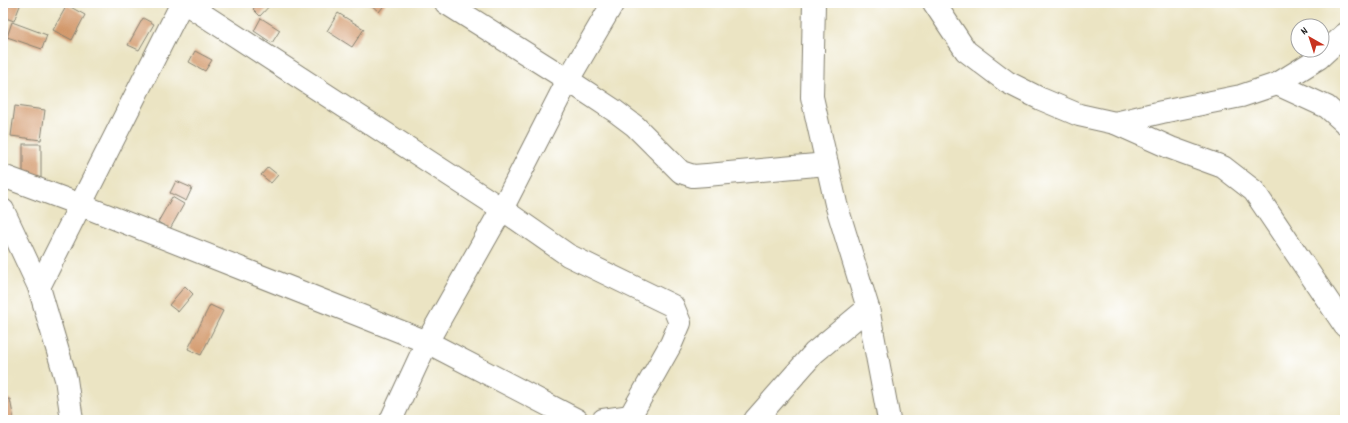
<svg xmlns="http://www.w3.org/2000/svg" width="1348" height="423" viewBox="0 0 1348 423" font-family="Dekko,sans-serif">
<rect width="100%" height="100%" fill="#fff"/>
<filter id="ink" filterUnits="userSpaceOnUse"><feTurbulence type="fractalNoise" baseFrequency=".025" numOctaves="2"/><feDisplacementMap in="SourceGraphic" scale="8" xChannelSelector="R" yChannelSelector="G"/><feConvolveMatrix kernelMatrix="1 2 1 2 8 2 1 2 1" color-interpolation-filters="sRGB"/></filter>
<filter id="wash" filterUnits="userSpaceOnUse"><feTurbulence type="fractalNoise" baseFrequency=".012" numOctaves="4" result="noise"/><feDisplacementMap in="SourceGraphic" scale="16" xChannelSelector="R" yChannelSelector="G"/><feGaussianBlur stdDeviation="0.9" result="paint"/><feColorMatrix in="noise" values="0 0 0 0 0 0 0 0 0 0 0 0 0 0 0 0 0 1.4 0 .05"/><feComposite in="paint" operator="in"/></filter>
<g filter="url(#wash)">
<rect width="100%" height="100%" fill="#ebe4c3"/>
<g id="blocks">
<g fill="#d29769">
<polygon points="3,3 21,3 14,21 3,17"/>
<polygon points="259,3 272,3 260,16 253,9"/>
<polygon points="369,3 386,3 379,12"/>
<polygon points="67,5 85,15 72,40 53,30"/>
<polygon points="338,13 364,29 352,47 327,31"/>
<polygon points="143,18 154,24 139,50 128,45"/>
<polygon points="261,18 280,30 272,43 254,31"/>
<polygon points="12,22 47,35 42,49 7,37"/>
<polygon points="195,51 212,60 205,71 189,62"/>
<polygon points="15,106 45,110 41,140 11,136"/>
<rect x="23" y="144" width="18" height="36"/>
<polygon points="268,167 278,175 271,183 261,175"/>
<polygon points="176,181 192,188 186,201 170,193"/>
<polygon points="172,197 184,204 170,229 158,222"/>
<polygon points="185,286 193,294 178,312 169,305"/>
<polygon points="210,305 223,311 201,355 188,349"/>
<polygon points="10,399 14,420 3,420 3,400"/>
</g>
</g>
</g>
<g filter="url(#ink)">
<use href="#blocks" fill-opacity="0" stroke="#848070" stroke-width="1"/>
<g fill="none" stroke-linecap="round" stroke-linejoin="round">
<g stroke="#848070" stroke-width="24">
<g id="minor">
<polyline points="185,3 502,209 568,255 673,306 680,323 671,344 628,420"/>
<polyline points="446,3 568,80 615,111 635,126 681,172 693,176 707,175 827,164"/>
<polyline points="814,3 812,97 836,204 868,308 889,420"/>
<polyline points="934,3 966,51 1007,82 1041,99 1079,115 1115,123 1171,148 1223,167 1254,191 1345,326"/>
<polyline points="1277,84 1327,107 1345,123"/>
<polyline points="1115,123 1162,112 1241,96 1277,84 1319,58 1345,34"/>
<polyline points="3,176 81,205 427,342 577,420"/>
<polyline points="3,210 39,287 66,379 72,420"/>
<polyline points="39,287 182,3"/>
<polyline points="391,420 427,342 502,209 568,80 613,3"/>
<polyline points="603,420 631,416"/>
<polyline points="755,420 814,353 868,308"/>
</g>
</g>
<use href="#minor" stroke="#fff" stroke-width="22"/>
</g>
</g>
<rect width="1348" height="423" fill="none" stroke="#fff" stroke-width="16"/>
<g transform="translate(1310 38) rotate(321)"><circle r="19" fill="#ffffff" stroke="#a4a4a4"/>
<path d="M0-3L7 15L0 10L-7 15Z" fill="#c8321e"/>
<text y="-6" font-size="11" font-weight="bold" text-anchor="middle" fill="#1c1c1c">N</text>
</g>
</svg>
